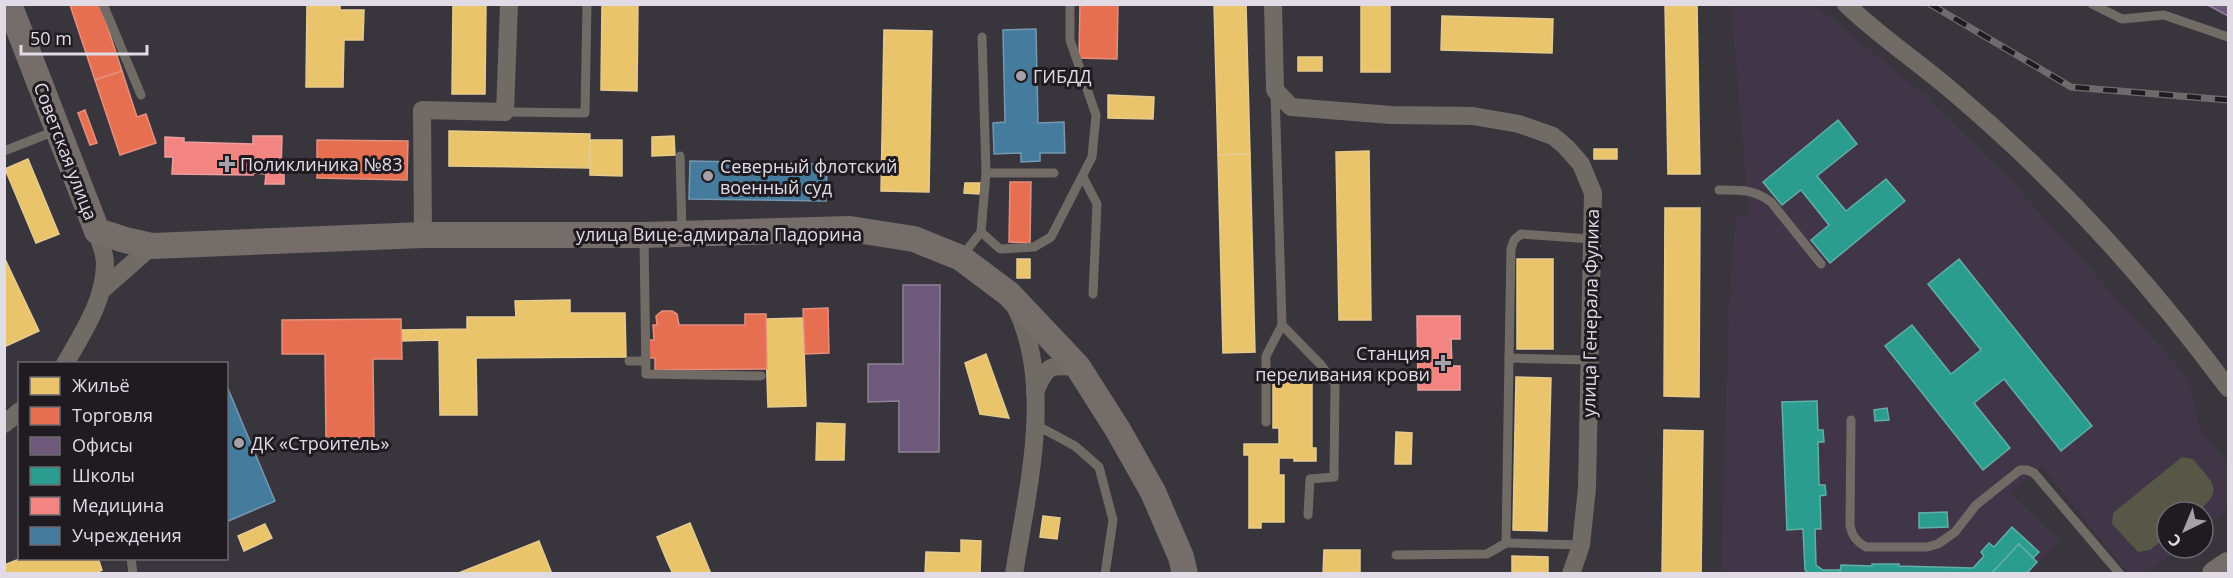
<svg xmlns="http://www.w3.org/2000/svg" width="2233" height="578" viewBox="0 0 2233 578" font-family="'Open Sans',sans-serif">
<rect width="100%" height="100%" fill="#39353c"/>
<polygon fill="#413647" points="1731,5 1815,5 1921,92 2015,185 2189,379 2200,429 2228,465 2228,508 2203,529 2203,512 2167,512 2167,548 2180,548 2148,573 2128,573 2042,467 2010,493 2060,542 2029,573 1721,574 1729,299 1732,291 1730,280 1736,217 1749,215"/>
<path fill="#565746" d="M2182,457l11,2c19,24 33,30 4,53h-30v24l-17,14 -12,2 -26,-28 1,-11z"/>
<g fill="#e9c46a" stroke="#e6cb8f" stroke-width="1.5">
<polygon points="307,4 340,4 340,10 364,10 363,40 344,40 343,87 306,87"/>
<polygon points="453,4 486,4 485,94 452,94"/>
<polygon points="602,4 638,4 637,91 601,90"/>
<polygon points="1214,4 1246,4 1250,154 1218,155"/>
<rect x="1361" y="4" width="29" height="68"/>
<polygon points="1665,4 1697,4 1700,174 1668,174"/>
<polygon points="1442,16 1553,19 1552,53 1441,50"/>
<polygon points="884,30 932,31 929,192 881,191"/>
<rect x="1298" y="57" width="24" height="14"/>
<polygon points="1108,95 1154,97 1153,119 1108,118"/>
<polygon points="449,131 590,134 589,168 449,166"/>
<polygon points="674,136 675,155 652,156 652,137"/>
<polygon points="590,140 622,140 622,176 590,175"/>
<rect x="1594" y="149" width="23" height="10"/>
<polygon points="1369,151 1371,320 1339,320 1336,152"/>
<polygon points="1250,154 1255,352 1223,353 1218,155"/>
<polygon points="28,159 59,234 36,243 5,169"/>
<polygon points="965,183 980,183 979,194 964,193"/>
<polygon points="1665,208 1700,208 1699,397 1664,396"/>
<polygon points="4,257 39,331 6,346 4,344"/>
<rect x="1017" y="259" width="13" height="19"/>
<rect x="1517" y="259" width="36" height="90"/>
<polygon points="570,300 570,313 625,313 626,357 476,358 477,415 440,415 439,340 401,341 401,330 467,329 467,317 516,317 515,301"/>
<polygon points="803,318 806,406 768,407 765,319"/>
<polygon points="986,354 1009,418 980,414 965,363"/>
<polygon points="1516,377 1551,378 1547,531 1513,530"/>
<polygon points="1273,380 1312,380 1312,448 1316,448 1316,461 1294,461 1294,458 1279,458 1279,475 1284,475 1284,522 1261,522 1261,528 1249,528 1249,455 1244,455 1244,444 1279,444 1279,428 1273,428"/>
<polygon points="817,423 845,424 844,460 816,460"/>
<polygon points="1664,430 1703,431 1701,574 1662,574"/>
<polygon points="1396,432 1412,433 1411,464 1395,464"/>
<polygon points="1043,516 1060,518 1057,539 1040,537"/>
<polygon points="690,523 711,574 673,574 667,561 657,537"/>
<polygon points="265,524 272,538 244,551 238,536"/>
<polygon points="961,540 981,541 980,574 925,574 926,552 961,553"/>
<polygon points="539,541 552,574 456,574"/>
<polygon points="1324,550 1360,550 1360,574 1323,574"/>
<polygon points="1512,556 1548,557 1548,574 1512,574"/>
<polygon points="22,558 98,558 102,570 94,574 4,574 4,565"/>
</g>
<g fill="#e76f51" stroke="#e58f7d" stroke-width="1.5">
<polygon points="100,4 122,71 95,80 70,5"/>
<polygon points="1080,4 1118,4 1117,59 1079,58"/>
<polygon points="122,71 137,117 146,114 156,143 120,155 95,80"/>
<polygon points="85,110 97,143 90,145 78,113"/>
<polygon points="317,140 408,141 407,180 317,178"/>
<polygon points="1010,182 1031,182 1030,243 1009,242"/>
<polygon points="828,308 829,353 805,354 803,309"/>
<polygon points="662,311 672,311 677,314 679,325 745,325 745,314 766,314 767,369 655,370 655,358 649,358 648,340 654,340 653,325 657,325 656,316"/>
<polygon points="401,319 402,359 373,359 374,439 326,440 325,354 282,354 282,320"/>
</g>
<g fill="#6d597a" stroke="#90809a" stroke-width="1.5">
<polygon points="2206,4 2228,4 2228,16"/>
<polygon points="903,285 940,285 939,452 899,452 899,401 868,402 868,364 903,364"/>
</g>
<g fill="#2a9d8f" stroke="#61b0a8" stroke-width="1.5">
<polygon points="1838,120 1857,144 1817,176 1846,211 1886,179 1905,201 1830,263 1811,240 1829,225 1801,190 1782,205 1763,182"/>
<polygon points="1959,259 2092,426 2061,451 2004,379 1974,403 2010,448 1983,470 1885,346 1912,325 1951,374 1981,350 1928,284"/>
<polygon points="1817,401 1818,430 1823,430 1824,442 1818,442 1819,485 1825,485 1826,495 1820,496 1821,529 1815,529 1816,565 1823,570 1840,570 1840,574 1809,574 1805,570 1803,529 1787,530 1782,402"/>
<polygon points="1887,408 1889,420 1875,421 1874,410"/>
<polygon points="1947,512 1948,527 1919,528 1919,513"/>
<polygon points="2012,527 2039,552 2033,558 2019,544 1991,574 1840,574 1841,565 1872,566 1872,564 1899,564 1899,566 1973,568 1984,556 1981,552 1989,543 1994,547"/>
<polygon points="2019,544 2037,562 2026,574 1991,574"/>
</g>
<g fill="#f28482" stroke="#ed9e9f" stroke-width="1.5">
<polygon points="253,136 282,136 281,170 284,170 284,184 265,184 266,174 253,173 253,175 172,174 173,157 165,157 165,137 184,138 184,142 253,144"/>
<polygon points="1417,316 1460,316 1460,339 1451,339 1452,366 1460,366 1460,390 1418,390"/>
</g>
<g fill="#457b9d" stroke="#7498b2" stroke-width="1.5">
<polygon points="1036,29 1038,123 1064,122 1065,153 1040,153 1040,161 1021,162 1021,153 994,154 993,123 1005,122 1003,30"/>
<polygon points="690,161 827,164 826,201 689,199"/>
<polygon points="226,384 275,501 226,522"/>
</g>
<g fill="none" stroke-linecap="round" stroke-linejoin="round">
<g stroke="#716b66" stroke-width="9">
<polyline points="103,4 141,95"/>
<polyline points="2092,4 2122,19 2164,15 2228,37"/>
<polyline points="982,37 986,173 1054,173"/>
<polyline points="1275,92 1282,325 1321,365 1335,384 1334,477 1310,479 1308,515"/>
<polyline points="505,112 585,113 587,4"/>
<polyline points="4,151 55,131"/>
<polyline points="680,156 682,232"/>
<polyline points="986,173 981,232 1000,249 1034,247 1051,237 1092,157 1096,115 1070,40 1070,4"/>
<polyline points="1083,177 1097,204 1093,294"/>
<path d="M1719,190c20,0 35,-1 52,12l50,62"/>
<polyline points="644,237 646,374 761,376"/>
<polyline points="962,256 981,232"/>
<polyline points="1509,358 1511,249 1514,240 1521,234 1591,239"/>
<polyline points="629,361 645,361"/>
<path d="M1851,420l-1,105c2,11 6,16 16,22h61l11,-3 17,-12 21,-27 44,-35h7l7,3 86,101"/>
<polyline points="1266,422 1266,356 1282,325"/>
<polyline points="1036,425 1075,446 1099,467 1113,520 1105,574"/>
<polyline points="1506,543 1581,545"/>
<polyline points="1396,555 1487,554 1506,543 1509,358 1588,360"/>
<polyline points="131,558 133,574"/>
</g>
<g stroke="#716b66" stroke-width="18">
<polyline points="1273,4 1275,90 1291,107 1391,115 1473,116 1519,124 1553,136 1566,147 1581,164 1593,193 1587,488 1581,545 1571,574"/>
<path d="M1846,4c33,32 71,57 106,87 103,87 196,189 276,297"/>
<polyline points="423,235 422,110 505,112 509,4"/>
<polyline points="102,290 152,246"/>
<path d="M65,364c18,-32 40,-64 40,-101 0,-11 -6,-22 -8,-32"/>
<path d="M1035,392c12,-28 15,-27 43,-25"/>
<polyline points="4,424 20,411"/>
<path d="M1014,574c13,-83 41,-189 1,-268"/>
</g>
<g stroke="#746d69" stroke-width="26">
<polyline points="9,4 97,231 125,240 152,246 423,235 644,235 850,229 914,239 961,258 1009,294 1078,367 1118,430 1153,492 1181,557 1185,574"/>
<polyline points="2215,574 2228,565"/>
</g>
<g stroke="#6f6b6c" stroke-width="7">
<polyline id="rail" points="1930,4 2071,87 2228,100"/>
</g>
<use href="#rail" stroke="#1f1b21" stroke-width="4.5" stroke-dasharray="14" stroke-linecap="butt"/>
</g>
<g fill="#a6a1a9" stroke="#1f1b21" stroke-width="2">
<circle cx="1021" cy="76" r="6"/>
<path d="M224 155h6v6h6v6h-6v6h-6v-6h-6v-6h6z"/>
<circle cx="708" cy="176" r="6"/>
<path d="M1440 354h6v6h6v6h-6v6h-6v-6h-6v-6h6z"/>
<circle cx="239" cy="443" r="6"/>
</g>
<g text-anchor="middle" dominant-baseline="central" stroke-width="6" stroke-linejoin="round" paint-order="stroke">
<g font-size="18" fill="#e0dbe4" stroke="#1f1b21" text-anchor="start">
<text x="1033" y="76">ГИБДД</text>
<text x="240" y="164">Поликлиника №83</text>
<text x="720" y="166">Северный флотский<tspan x="720" dy="21">военный суд</tspan></text>
<text x="1430" y="353" text-anchor="end">Станция<tspan x="1430" dy="21">переливания крови</tspan></text>
<text x="251" y="443">ДК «Строитель»</text>
</g>
<g font-size="18" fill="#e0dbe4" stroke="#1f1b21">
<text transform="translate(66 151) rotate(69)">Советская улица</text>
<text x="719" y="234">улица Вице-адмирала Падорина</text>
<text transform="translate(1590 313) rotate(-89)">улица Генерала Фулика</text>
</g>
</g>
<rect width="2233" height="578" fill="none" stroke="#e0dbe4" stroke-width="12"/>
<rect x="18" y="362" width="210" height="198" fill="#1f1b21" stroke="#6c686f" stroke-width="1.5"/>
<rect x="30" y="377" width="30" height="18" fill="#e9c46a" stroke="#6c686f" stroke-width="1.5"/>
<text x="72" y="392" font-size="18" fill="#e0dbe4">Жильё</text>
<rect x="30" y="407" width="30" height="18" fill="#e76f51" stroke="#6c686f" stroke-width="1.5"/>
<text x="72" y="422" font-size="18" fill="#e0dbe4">Торговля</text>
<rect x="30" y="437" width="30" height="18" fill="#6d597a" stroke="#6c686f" stroke-width="1.5"/>
<text x="72" y="452" font-size="18" fill="#e0dbe4">Офисы</text>
<rect x="30" y="467" width="30" height="18" fill="#2a9d8f" stroke="#6c686f" stroke-width="1.5"/>
<text x="72" y="482" font-size="18" fill="#e0dbe4">Школы</text>
<rect x="30" y="497" width="30" height="18" fill="#f28482" stroke="#6c686f" stroke-width="1.5"/>
<text x="72" y="512" font-size="18" fill="#e0dbe4">Медицина</text>
<rect x="30" y="527" width="30" height="18" fill="#457b9d" stroke="#6c686f" stroke-width="1.5"/>
<text x="72" y="542" font-size="18" fill="#e0dbe4">Учреждения</text>
<g transform="translate(2185 530) rotate(223)"><circle r="28" fill="#1f1b21" stroke="#6c686f" stroke-width="1.5"/>
<path d="M0-4.5L10 22L0 15L-10 22Z" fill="#a6a1a9"/>
<text y="-9" font-size="16" font-weight="bold" text-anchor="middle" fill="#e0dbe4">С</text>
</g>
<path d="M21 45v9h126v-9" fill="none" stroke="#e0dbe4" stroke-width="3"/>
<text x="30" y="45" font-size="18" fill="#e0dbe4" stroke="#1f1b21" stroke-width="4.5" paint-order="stroke">50 m</text>
</svg>
